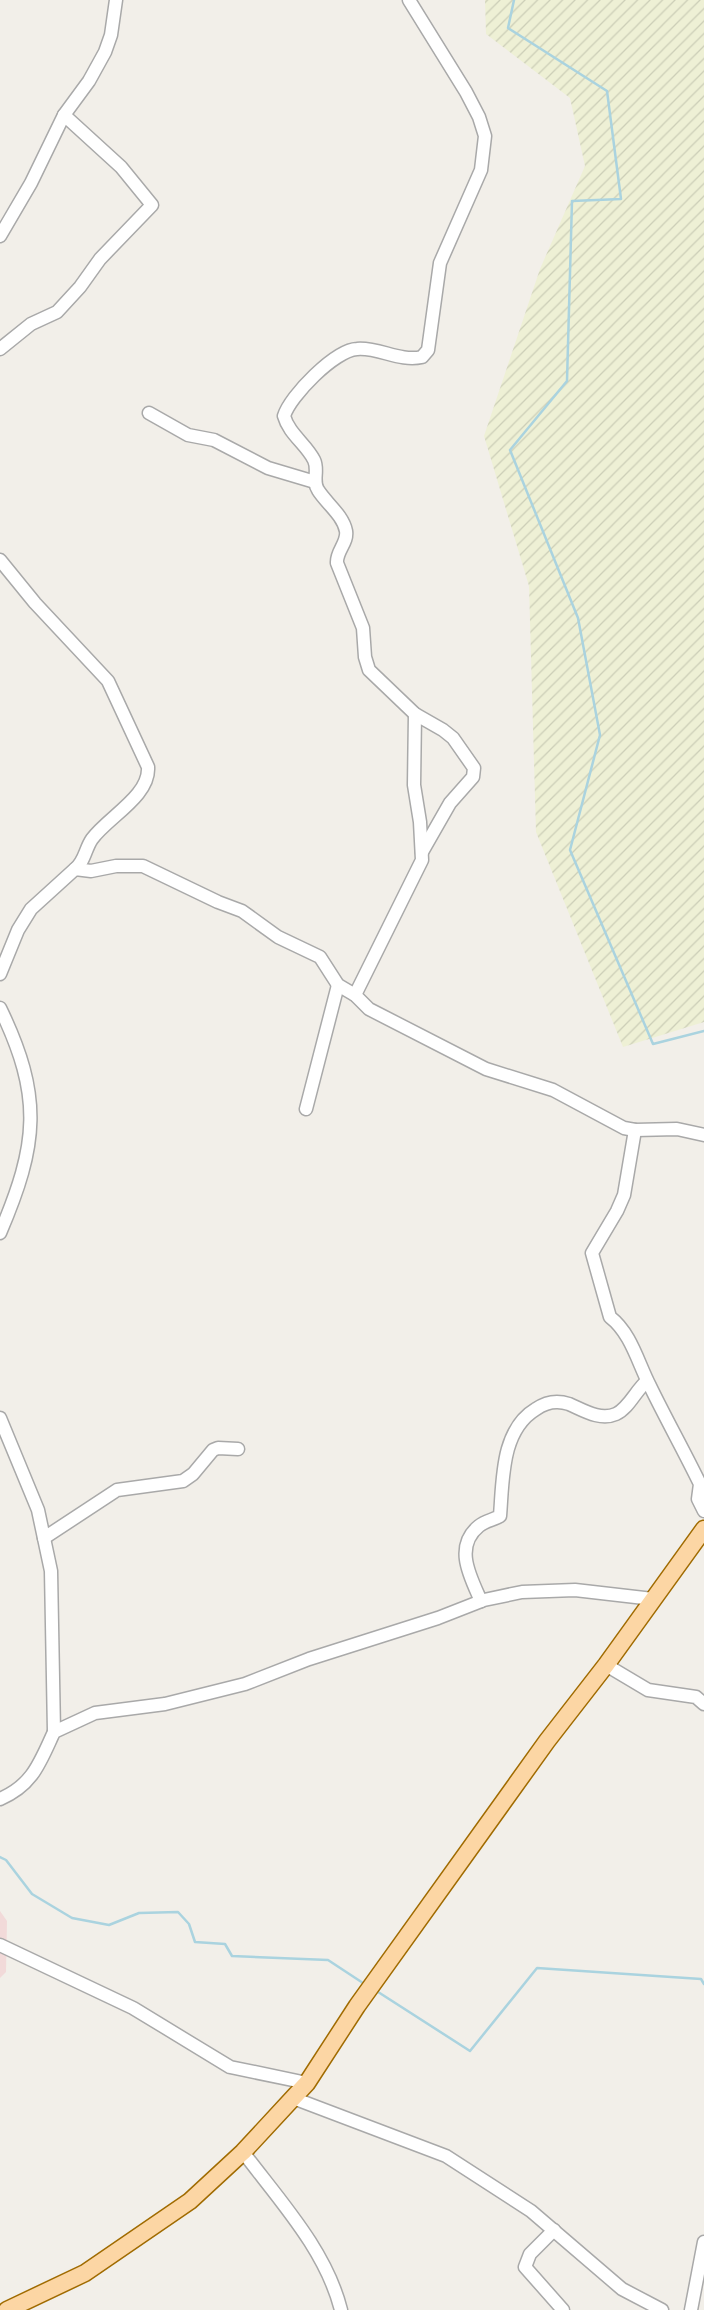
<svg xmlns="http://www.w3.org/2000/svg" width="704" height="2310" viewBox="0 0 704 2310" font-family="Roboto,sans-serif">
<defs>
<pattern id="farmland-furrows" width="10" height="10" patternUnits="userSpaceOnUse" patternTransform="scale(1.25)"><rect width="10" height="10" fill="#eef0d5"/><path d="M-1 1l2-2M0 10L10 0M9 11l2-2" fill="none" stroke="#ccceb7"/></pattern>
</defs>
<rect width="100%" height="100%" fill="#f2efe9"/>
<polygon fill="#f2dad9" points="0,1911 7,1921 6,1972 0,1978"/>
<polygon fill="url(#farmland-furrows)" points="485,0 704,0 704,1022 623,1047 536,832 529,586 484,436 540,269 585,166 570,98 486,34"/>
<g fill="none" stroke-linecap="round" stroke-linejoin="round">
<g stroke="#aad3df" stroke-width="2.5">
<polyline points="514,0 508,28 607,91 621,199 572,201 567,381 510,450 578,618 600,735 570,850 653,1044 704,1031"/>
<polyline points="0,1857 6,1860 32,1894 72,1918 109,1925 139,1913 178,1912 189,1924 195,1942 225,1944 232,1956 328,1960 366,1985"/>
<polyline points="375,1990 470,2051 537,1968 701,1979 704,1984"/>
</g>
<g stroke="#a9a9a9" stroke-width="15">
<g id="minor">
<path d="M409,0l57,92 13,25 6,19 -4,34 -41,93 -12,87 -6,7c-23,5 -43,-10 -65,-8 -22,1 -67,47 -73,67 5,18 22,28 30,44 5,10 -2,21 4,30 8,13 25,25 28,41 2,12 -10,20 -9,32l26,65 2,29 4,13 46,44 28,16 10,8 21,30 -1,9 -23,26 -28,49"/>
<polyline points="0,236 31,183 64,115 89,81 105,52 111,35 116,0"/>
<polyline points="0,349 31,324 57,312 80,287 100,259 152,205 121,167 64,115"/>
<polyline points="149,413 188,435 214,440 268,468 315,482"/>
<path d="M0,560l35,43 73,78 40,86c2,29 -40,50 -56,72 -7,10 -7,22 -17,30"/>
<polyline points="0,974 18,930 31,909 75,869 91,871 116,866 143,866 218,902 242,911 278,937 320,957 338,985 355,995 369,1009 486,1069 553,1090 624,1128 635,1130 677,1129 704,1135"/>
<polyline points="355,995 422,860 420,822 414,785 415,714"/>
<path d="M0,1008c43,89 38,136 0,225"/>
<polyline points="306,1109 338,985"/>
<path d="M635,1130l-11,65 -7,16 -25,42 18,64c21,16 28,46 40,69 16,33 34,65 50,98l-2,15 6,12"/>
<polyline points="0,1418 38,1510 51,1571 54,1732"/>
<polyline points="44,1538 117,1490 183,1481 193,1474 213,1450 218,1448 238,1449"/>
<path d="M481,1601c-10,-23 -28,-54 -2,-75 6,-5 14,-6 21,-10 3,-37 1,-86 36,-107 10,-7 21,-9 33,-5 14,6 31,17 47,10 13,-6 20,-24 31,-33"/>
<polyline points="606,1665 648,1690 696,1697 704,1704"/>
<path d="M0,1799c33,-14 40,-37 54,-67l41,-19 70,-9 80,-20 64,-25 129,-41 46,-18 38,-8 53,-2 78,9"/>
<polyline points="0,1945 133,2008 230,2067 307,2083"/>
<polyline points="293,2098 446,2156 531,2211 622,2289 662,2310"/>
<path d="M243,2152c36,48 83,98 98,158"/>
<polyline points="554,2230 530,2254 525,2267 563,2310"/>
<polyline points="691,2310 704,2242"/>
</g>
</g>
<g stroke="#a06b00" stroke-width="19">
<polyline id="major" points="7,2310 85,2273 190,2201 243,2152 293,2098 307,2083 357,2006 547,1741 606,1665 704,1529"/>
</g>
<use href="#minor" stroke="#fff" stroke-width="12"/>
<use href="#major" stroke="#fcd6a4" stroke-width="16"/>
</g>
</svg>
